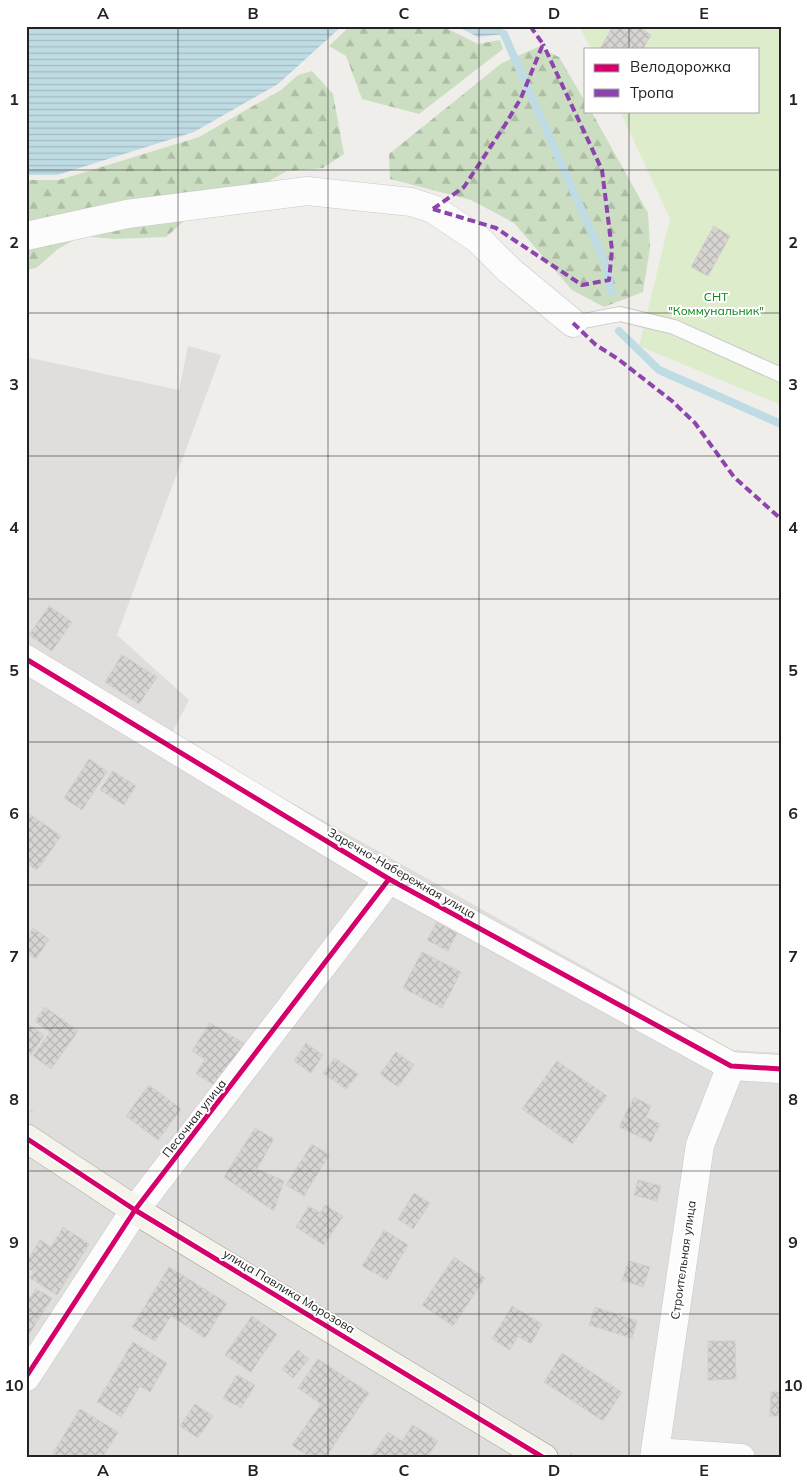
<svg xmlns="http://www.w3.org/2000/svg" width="807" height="1484" viewBox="0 0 807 1484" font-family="Mulish,sans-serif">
<defs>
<pattern id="forest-firs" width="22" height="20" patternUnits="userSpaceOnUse" patternTransform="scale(1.25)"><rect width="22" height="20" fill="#cbdec1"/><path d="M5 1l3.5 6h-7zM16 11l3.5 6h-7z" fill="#aebea6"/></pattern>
<pattern id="water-rules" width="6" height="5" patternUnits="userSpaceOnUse" patternTransform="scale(1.25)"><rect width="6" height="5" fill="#bfdbe3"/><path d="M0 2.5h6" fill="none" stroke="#a4bcc2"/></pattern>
<pattern id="building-cross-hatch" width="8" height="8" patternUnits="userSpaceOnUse" patternTransform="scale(1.25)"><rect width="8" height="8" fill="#d7d4d2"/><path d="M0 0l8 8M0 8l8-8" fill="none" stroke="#b8b6b4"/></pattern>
</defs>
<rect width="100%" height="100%" fill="#f0eeeb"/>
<polygon fill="#dfdedc" points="188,346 221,355 117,635 189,700 171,735 733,1050 781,1053 781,1458 26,1458 26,357 179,390"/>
<g fill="url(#forest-firs)">
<polygon points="350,26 442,26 478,44 500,40 503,49 419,114 362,99 346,56 329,46"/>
<polygon points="538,47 559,57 586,103 586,111 591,111 648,213 650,248 643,292 604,307 572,290 514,223 471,200 390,179 389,154 502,63"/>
<polygon points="312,71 333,94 344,154 323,168 287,171 253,190 195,211 166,237 114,239 81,236 58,249 36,268 26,270 26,180 59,180 199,137 281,90 298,75"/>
</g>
<polygon fill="#ddeccb" points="579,26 781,26 781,405 639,346 670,219 620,111 758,111 758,49 591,49"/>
<g fill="url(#water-rules)">
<polygon points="26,26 342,26 278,84 194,132 57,175 26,175"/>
<polygon points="456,26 502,26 504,34 478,37"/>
</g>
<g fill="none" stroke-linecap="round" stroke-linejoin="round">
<g stroke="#bfdbe3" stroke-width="8">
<polyline points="504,34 606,265 611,292"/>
<polyline points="619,331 659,370 781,424"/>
</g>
</g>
<g fill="url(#building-cross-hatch)" stroke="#d3d0cc">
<polygon points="613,26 637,26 651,35 643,49 600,49"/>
<polygon points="714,226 730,236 708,276 691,267"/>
<polygon points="49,606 72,622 52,651 29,635"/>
<polygon points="122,655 157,677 139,704 105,682"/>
<polygon points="89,759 107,771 82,810 64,798"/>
<polygon points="113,771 136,786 124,805 100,790"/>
<polygon points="28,813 61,836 37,870 26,863"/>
<polygon points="437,922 457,933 448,951 427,940"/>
<polygon points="33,928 49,939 36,959 26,952 26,938"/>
<polygon points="422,952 461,972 442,1008 403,988"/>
<polygon points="45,1007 78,1031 51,1069 33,1056 50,1032 35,1021"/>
<polygon points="210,1023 250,1047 223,1090 196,1074 205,1059 192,1051"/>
<polygon points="29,1025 44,1035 31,1055 26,1052 26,1028"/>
<polygon points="306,1043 323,1055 311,1073 294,1061"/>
<polygon points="396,1052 414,1065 398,1087 380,1074"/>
<polygon points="335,1058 358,1074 346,1089 323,1073"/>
<polygon points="557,1061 607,1096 572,1144 522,1109"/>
<polygon points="149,1085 181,1109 158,1140 126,1116"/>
<polygon points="634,1097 651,1106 646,1117 660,1124 651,1142 619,1127"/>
<polygon points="255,1128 274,1139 257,1169 284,1181 274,1211 224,1177"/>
<polygon points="312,1144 329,1155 304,1196 286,1185"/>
<polygon points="638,1180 661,1186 657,1201 634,1195"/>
<polygon points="414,1193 430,1203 413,1229 398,1219"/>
<polygon points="325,1205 343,1216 324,1245 296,1227 309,1206 320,1213"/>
<polygon points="63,1227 89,1244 57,1295 30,1278 34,1272 26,1268 26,1263 40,1240 51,1247"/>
<polygon points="384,1230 408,1245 387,1280 362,1266"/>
<polygon points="454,1257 485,1278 453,1326 422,1305"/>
<polygon points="629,1261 650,1267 643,1287 622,1280"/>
<polygon points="169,1267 227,1303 205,1338 171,1316 155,1341 132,1327"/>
<polygon points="36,1289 52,1298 26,1339 26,1294 31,1297"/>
<polygon points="512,1306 542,1324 531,1344 518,1336 510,1350 492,1339"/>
<polygon points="595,1307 637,1321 632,1338 589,1325"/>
<polygon points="252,1316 277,1334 251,1372 225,1355"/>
<polygon points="708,1341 735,1341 736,1379 708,1380"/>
<polygon points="133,1342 167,1363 150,1392 140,1386 121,1417 97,1402"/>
<polygon points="298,1350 309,1359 293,1378 282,1369"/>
<polygon points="562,1353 622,1392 603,1421 544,1382"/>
<polygon points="318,1359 369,1393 325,1458 311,1458 292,1445 321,1404 298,1388"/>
<polygon points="237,1375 255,1385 241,1408 223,1398"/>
<polygon points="771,1392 781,1392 781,1416 770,1416"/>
<polygon points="195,1404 213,1416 198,1438 180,1426"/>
<polygon points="80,1409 118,1432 102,1458 60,1458 53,1453"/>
<polygon points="413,1425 438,1441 426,1458 370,1458 388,1432 402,1441"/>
</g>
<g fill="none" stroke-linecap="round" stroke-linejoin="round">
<g stroke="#c9c8c7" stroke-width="16">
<polyline id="lane" points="573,323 620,314 674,327 781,375"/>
</g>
<g stroke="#c9c8c7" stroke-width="29">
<g id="street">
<polyline points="26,236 127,214 307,191 411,202 433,209 478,239 509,270 573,323"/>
<polyline points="26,659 389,879 731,1066 781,1069"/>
<polyline points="26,1377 135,1210 389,879"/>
<polyline points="656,1452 741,1458"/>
<polyline points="654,1458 700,1145 731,1066"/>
</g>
</g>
<g stroke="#999a82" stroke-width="29">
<polyline id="secondary" points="26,1138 135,1210 544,1458"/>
</g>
<g stroke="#dccecd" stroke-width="3" stroke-dasharray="2.5 2.5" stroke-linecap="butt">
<polyline points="26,1108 33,1112"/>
<polyline points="570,1453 578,1458"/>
</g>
<use href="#lane" stroke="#fdfcfc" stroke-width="14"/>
<use href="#street" stroke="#fdfcfc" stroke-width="28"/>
<use href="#secondary" stroke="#f4f4ed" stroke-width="28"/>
<g stroke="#8e44ad" stroke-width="4" stroke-dasharray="8 4" stroke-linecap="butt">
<polyline points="433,209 496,228 582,285 609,280 612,250 602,170 543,44"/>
<polyline points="433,209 464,187 505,125 521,98 543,44 530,26"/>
<polyline points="573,323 596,345 618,359 672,401 695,423 734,477 781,519"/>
</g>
<g stroke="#fff" stroke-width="8">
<g id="cycleway">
<polyline points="26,659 389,879 731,1066 781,1069"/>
<polyline points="26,1138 135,1210 544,1458"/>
<polyline points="26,1377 135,1210 389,879"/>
</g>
</g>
<use href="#cycleway" stroke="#d6006c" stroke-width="5"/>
</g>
<path fill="none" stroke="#222" stroke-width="1" stroke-opacity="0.55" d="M178,26v1432M328,26v1432M479,26v1432M629,26v23M629,111v1347M26,170h755M26,313h755M26,456h755M26,599h755M26,742h755M26,885h755M26,1028h755M26,1171h755M26,1314h755"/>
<g text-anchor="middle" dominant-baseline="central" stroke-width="4" stroke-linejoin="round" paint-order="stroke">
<g font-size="12" fill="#0c8416" stroke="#fff">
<text x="716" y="296">СНТ<tspan x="716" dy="14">"Коммунальник"</tspan></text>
</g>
<g font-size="12" fill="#222" stroke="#fff">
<text transform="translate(402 873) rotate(30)">Заречно-Набережная улица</text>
<text transform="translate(194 1118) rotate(-52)">Песочная улица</text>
<text transform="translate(683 1260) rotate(-82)">Строительная улица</text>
<text transform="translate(289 1291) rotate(31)">улица Павлика Морозова</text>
</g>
</g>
<rect width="807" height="1484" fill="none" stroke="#ffffff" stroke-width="55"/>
<rect x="584" y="48" width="175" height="65" fill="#ffffff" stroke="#a7a7a7"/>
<rect x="594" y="64" width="25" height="8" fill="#d6006c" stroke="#a7a7a7"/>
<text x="630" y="72" font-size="15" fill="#222222">Велодорожка</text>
<rect x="594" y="89" width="25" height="8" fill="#8e44ad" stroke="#a7a7a7"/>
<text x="630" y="98" font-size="15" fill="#222222">Тропа</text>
<rect x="28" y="28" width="752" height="1428" fill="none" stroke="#222" stroke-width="2"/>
<g font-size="16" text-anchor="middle" font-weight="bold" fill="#222">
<text x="103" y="19">A</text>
<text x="253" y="19">B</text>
<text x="404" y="19">C</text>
<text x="554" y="19">D</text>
<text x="704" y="19">E</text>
<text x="14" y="105">1</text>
<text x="793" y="105">1</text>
<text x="14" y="248">2</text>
<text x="793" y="248">2</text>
<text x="14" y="390">3</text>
<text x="793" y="390">3</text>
<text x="14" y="533">4</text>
<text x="793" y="533">4</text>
<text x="14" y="676">5</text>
<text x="793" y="676">5</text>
<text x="14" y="819">6</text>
<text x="793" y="819">6</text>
<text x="14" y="962">7</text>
<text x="793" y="962">7</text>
<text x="14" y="1105">8</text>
<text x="793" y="1105">8</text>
<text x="14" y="1248">9</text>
<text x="793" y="1248">9</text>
<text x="14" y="1391">10</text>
<text x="793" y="1391">10</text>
<text x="103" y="1476">A</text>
<text x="253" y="1476">B</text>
<text x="404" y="1476">C</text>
<text x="554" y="1476">D</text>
<text x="704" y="1476">E</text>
</g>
</svg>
